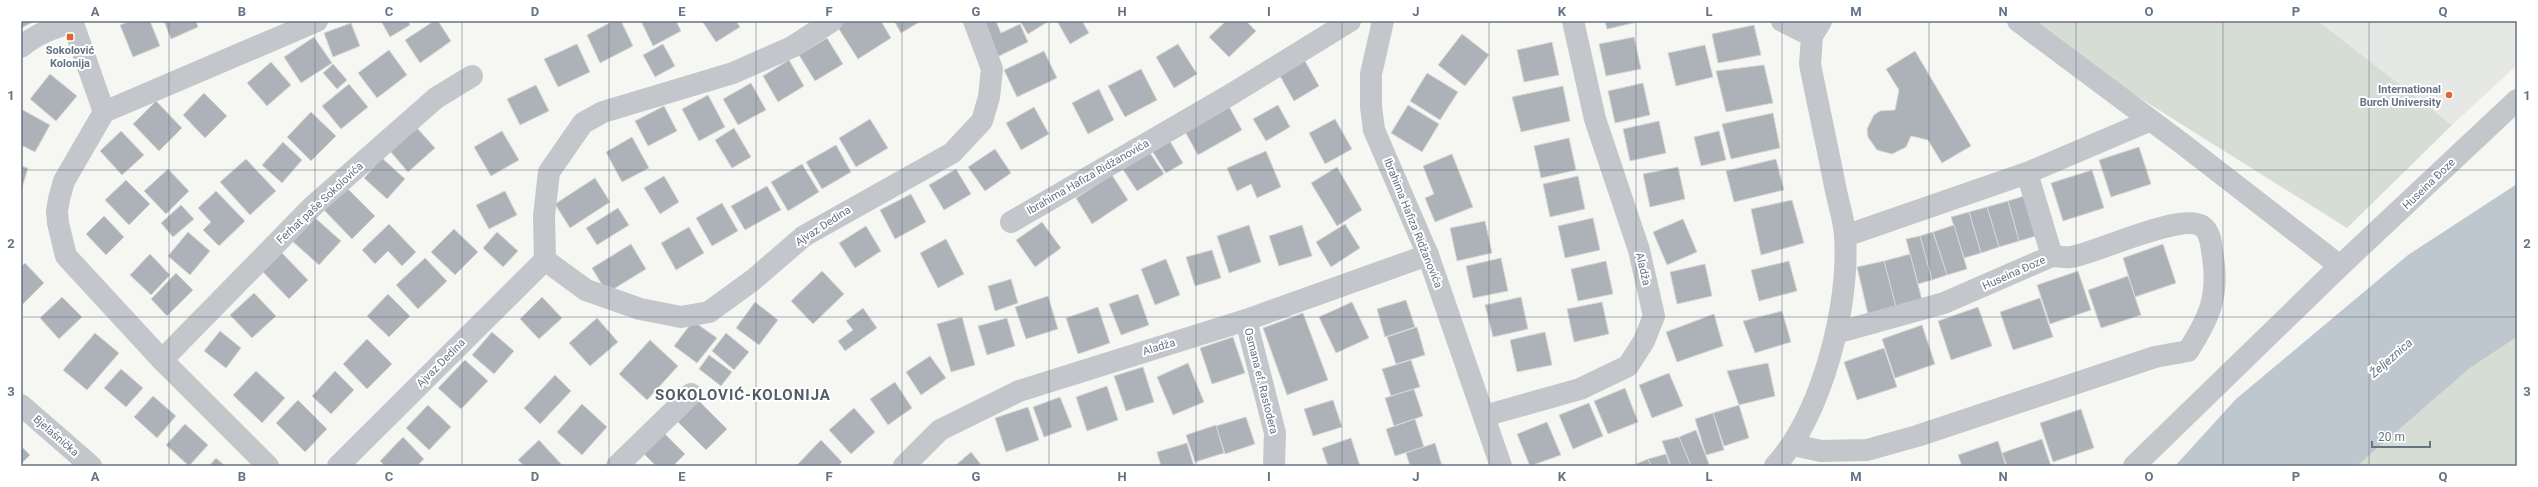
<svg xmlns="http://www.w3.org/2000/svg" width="2538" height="487" viewBox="0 0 2538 487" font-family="Roboto,sans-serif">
<rect width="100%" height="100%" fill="#f6f6f2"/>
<polygon fill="#e6e8e6" points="2318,21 2517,21 2517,65 2452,125"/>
<g fill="#d6ddd4">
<polygon points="2017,21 2318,21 2452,125 2347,228"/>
<polygon points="2517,337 2517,466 2357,466 2470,368"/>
</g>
<polygon fill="#bfc7ce" points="2517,184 2517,337 2470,368 2357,466 2175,466 2236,399 2408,255"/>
<g fill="#acb2b8" stroke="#d7d7d5">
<polygon points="21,21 35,21 21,28"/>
<polygon points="130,21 150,21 160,46 133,57 120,25"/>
<polygon points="164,21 196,21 198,27 171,39"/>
<polygon points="381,21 408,21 410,25 390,37"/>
<polygon points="434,21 438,21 451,41 420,63 405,40"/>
<polygon points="613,21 621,21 633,46 600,63 587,35"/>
<polygon points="641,21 676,21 681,31 653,46"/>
<polygon points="702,21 736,21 740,27 716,42"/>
<polygon points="846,21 881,21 891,38 858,59 837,26"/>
<polygon points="894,21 921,21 901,33"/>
<polygon points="981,21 996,21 1001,33 1020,24 1028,42 997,57"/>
<polygon points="1020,21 1049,21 1028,34"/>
<polygon points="1057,21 1082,21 1089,33 1070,44"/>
<polygon points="1226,21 1246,21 1256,31 1229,57 1209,37"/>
<polygon points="1605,21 1642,21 1607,29"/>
<polygon points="351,23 360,46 333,57 324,33"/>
<polygon points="1754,25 1761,55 1718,63 1712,34"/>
<polygon points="1462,34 1489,55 1465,86 1438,65"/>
<polygon points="314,37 332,63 301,83 284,57"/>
<polygon points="1634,37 1641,69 1606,76 1599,44"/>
<polygon points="827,38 843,64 815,81 799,55"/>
<polygon points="1552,42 1559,75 1524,82 1517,50"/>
<polygon points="577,44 590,72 558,87 544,59"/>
<polygon points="663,44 675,66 655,77 643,55"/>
<polygon points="1178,44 1197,74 1174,88 1156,57"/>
<polygon points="1705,45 1713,77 1676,86 1668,53"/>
<polygon points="389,50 407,75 377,98 358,73"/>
<polygon points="1044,51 1057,78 1017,97 1004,70"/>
<polygon points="1915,51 1971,146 1942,163 1928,140 1911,136 1906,147 1892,154 1877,150 1868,137 1867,129 1874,115 1880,111 1895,110 1899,90 1886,69"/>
<polygon points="789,60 804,86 778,102 763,76"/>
<polygon points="1305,61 1319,86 1294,101 1280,76"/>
<polygon points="271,62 291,85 267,106 247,83"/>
<polygon points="333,64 347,80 337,89 323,73"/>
<polygon points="1764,65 1773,103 1726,112 1716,71"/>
<polygon points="1141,69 1157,100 1125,117 1108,86"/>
<polygon points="1427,73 1458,92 1440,120 1410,101"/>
<polygon points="50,74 77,96 56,121 30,99"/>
<polygon points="751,83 766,110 738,125 723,99"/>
<polygon points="1643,83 1650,115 1615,123 1608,91"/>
<polygon points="349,84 368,107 341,129 322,106"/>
<polygon points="536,85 549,111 520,125 507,99"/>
<polygon points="1563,86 1570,121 1521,132 1512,97"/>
<polygon points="1099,89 1114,120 1088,134 1072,103"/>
<polygon points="204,93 227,116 205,138 183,115"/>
<polygon points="708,95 725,127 699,141 682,109"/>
<polygon points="156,101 182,128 159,151 133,124"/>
<polygon points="1227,103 1242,130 1198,155 1183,128"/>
<polygon points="1278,105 1290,127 1266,141 1253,119"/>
<polygon points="1408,105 1439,124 1422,152 1391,133"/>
<polygon points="664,106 677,131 648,146 635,121"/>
<polygon points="1034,107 1049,134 1021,150 1006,123"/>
<polygon points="21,109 50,125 35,152 21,145"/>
<polygon points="311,112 336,136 311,161 287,137"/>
<polygon points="1773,113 1780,148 1731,159 1722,124"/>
<polygon points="870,119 888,148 856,167 839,138"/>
<polygon points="1335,119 1352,149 1325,164 1309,133"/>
<polygon points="1659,121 1666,153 1630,161 1623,129"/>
<polygon points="417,128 435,148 408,172 390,151"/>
<polygon points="734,128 751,157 732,168 715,140"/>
<polygon points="121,131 144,155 122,175 100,151"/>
<polygon points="502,131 519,160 491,176 474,147"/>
<polygon points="1719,131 1726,160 1701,166 1694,137"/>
<polygon points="632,137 649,168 622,182 606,152"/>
<polygon points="1168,138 1183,163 1166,173 1151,149"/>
<polygon points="1569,138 1576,170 1541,178 1534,146"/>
<polygon points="283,142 302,160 282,183 262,165"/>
<polygon points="836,145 851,172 822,189 806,162"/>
<polygon points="2139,147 2151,184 2111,197 2099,160"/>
<polygon points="995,149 1011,173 985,191 968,167"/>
<polygon points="1148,150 1164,174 1137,191 1122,168"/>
<polygon points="1266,151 1281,187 1257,198 1251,184 1237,191 1227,168"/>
<polygon points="1452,154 1473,207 1435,222 1425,198 1434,194 1423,166"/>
<polygon points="382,158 405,179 387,199 364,178"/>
<polygon points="246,159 276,191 250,215 220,182"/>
<polygon points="1776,159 1784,190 1734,202 1726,171"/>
<polygon points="802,164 819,192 788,211 771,182"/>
<polygon points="21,166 28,168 21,191"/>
<polygon points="1337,167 1362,210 1337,226 1311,183"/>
<polygon points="1678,167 1685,199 1650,207 1643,174"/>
<polygon points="168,169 189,191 166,214 144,191"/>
<polygon points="956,169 971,194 944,210 929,185"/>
<polygon points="2092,170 2104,208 2063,221 2051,183"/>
<polygon points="1112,175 1128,200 1092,224 1076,198"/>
<polygon points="664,176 679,202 660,214 644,188"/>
<polygon points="1578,176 1585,209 1550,217 1543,184"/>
<polygon points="595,178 610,202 570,228 555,204"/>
<polygon points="126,180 150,204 129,225 105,200"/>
<polygon points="345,186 375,216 352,239 323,209"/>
<polygon points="767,186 781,210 745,230 731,206"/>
<polygon points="216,191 245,221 219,246 203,230 211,222 198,208"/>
<polygon points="505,191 517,215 489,229 476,205"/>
<polygon points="911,194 926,222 895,239 880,210"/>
<polygon points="2024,196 2036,236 2019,241 2008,201"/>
<polygon points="1792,200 1804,243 1761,255 1751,209"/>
<polygon points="2008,201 2019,241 1999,247 1987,207"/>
<polygon points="722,203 738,231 712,246 696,218"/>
<polygon points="181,205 194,219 173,237 161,223"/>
<polygon points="1987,207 1999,247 1981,253 1969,212"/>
<polygon points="618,208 629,225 597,245 586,228"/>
<polygon points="1969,212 1981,253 1964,258 1951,217"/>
<polygon points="104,216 124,237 106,255 86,234"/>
<polygon points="313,216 341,241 319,265 291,240"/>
<polygon points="1593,218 1600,250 1565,258 1558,226"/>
<polygon points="1683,219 1697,252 1667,265 1653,232"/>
<polygon points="1485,221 1492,253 1457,261 1450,228"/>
<polygon points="1042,222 1061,248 1035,267 1016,240"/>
<polygon points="389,224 416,252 402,266 388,251 375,264 362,250"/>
<polygon points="1345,224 1360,248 1331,267 1316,242"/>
<polygon points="1249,225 1261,262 1229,273 1217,236"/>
<polygon points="1302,225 1312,256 1279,266 1269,236"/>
<polygon points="1954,225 1967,269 1947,275 1933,232"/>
<polygon points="866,226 881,251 855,268 839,243"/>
<polygon points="689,227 704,253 676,270 661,243"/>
<polygon points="454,229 478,252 455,275 431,252"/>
<polygon points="188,232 210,251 190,275 168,256"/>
<polygon points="497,232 518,251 503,267 483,248"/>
<polygon points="1933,232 1947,275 1932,280 1920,236"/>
<polygon points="1920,236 1932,280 1918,284 1906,239"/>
<polygon points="946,239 964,274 938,288 920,253"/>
<polygon points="631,244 646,269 607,293 592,268"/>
<polygon points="2163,244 2176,283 2135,297 2123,258"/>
<polygon points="1212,250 1221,278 1195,286 1186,257"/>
<polygon points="280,251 308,280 289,299 261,270"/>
<polygon points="150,254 170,275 151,295 130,275"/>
<polygon points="1910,254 1922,300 1896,307 1884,261"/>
<polygon points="425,258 447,281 418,309 396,285"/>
<polygon points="1501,258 1508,291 1473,298 1466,266"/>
<polygon points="1166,259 1180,295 1155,305 1141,269"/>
<polygon points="1606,261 1613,294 1578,301 1571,269"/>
<polygon points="1789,261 1797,291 1759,301 1751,270"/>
<polygon points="1884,261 1896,307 1868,314 1857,267"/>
<polygon points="25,263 44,283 22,305 21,267"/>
<polygon points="1705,264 1712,296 1677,304 1670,272"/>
<polygon points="822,271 844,294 813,324 791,301"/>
<polygon points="2078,271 2091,310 2050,324 2037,285"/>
<polygon points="176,273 193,290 167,316 151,299"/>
<polygon points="2128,276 2141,315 2101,328 2088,290"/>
<polygon points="1011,279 1018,303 995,311 988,286"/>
<polygon points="254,293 276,316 252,338 230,315"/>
<polygon points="388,294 410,316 389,337 367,316"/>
<polygon points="1138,294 1149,325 1121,335 1109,304"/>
<polygon points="1048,296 1058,329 1026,339 1015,307"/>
<polygon points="62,297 82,317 59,339 40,318"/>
<polygon points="542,297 562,318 539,339 520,319"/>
<polygon points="1521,297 1528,329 1493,337 1485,305"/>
<polygon points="2040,298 2053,337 2013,350 2000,312"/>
<polygon points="1406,300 1415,327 1385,337 1377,309"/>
<polygon points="755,302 778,320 759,345 736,328"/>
<polygon points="1352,302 1369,338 1336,353 1319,317"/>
<polygon points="1602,302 1609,334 1574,342 1567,309"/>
<polygon points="1098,307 1110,343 1078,354 1066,318"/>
<polygon points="1978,307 1992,346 1951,360 1938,321"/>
<polygon points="863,308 877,328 845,351 838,341 853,330 846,321"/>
<polygon points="1782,311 1791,342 1755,353 1743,321"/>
<polygon points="1303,313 1328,380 1287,395 1263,328"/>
<polygon points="1714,314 1723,346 1677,362 1666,332"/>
<polygon points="962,317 975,365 951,372 937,324"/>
<polygon points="597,318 618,342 590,366 569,343"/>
<polygon points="1007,318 1015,346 987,355 978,326"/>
<polygon points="693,321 717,338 697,363 674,346"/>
<polygon points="1922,325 1935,364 1895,378 1882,339"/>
<polygon points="1417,327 1425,355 1396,364 1387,337"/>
<polygon points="220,331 241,348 226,368 204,351"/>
<polygon points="492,332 514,351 494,374 472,355"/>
<polygon points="1545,332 1552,365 1517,372 1510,340"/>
<polygon points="95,333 119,353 87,390 63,370"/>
<polygon points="726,333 749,352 734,370 712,351"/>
<polygon points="1233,337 1245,373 1212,384 1200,348"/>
<polygon points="367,339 392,364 367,389 343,364"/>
<polygon points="650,340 678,366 647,400 619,374"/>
<polygon points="1884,348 1897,387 1857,400 1844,362"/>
<polygon points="709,355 732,372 721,386 699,369"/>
<polygon points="930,356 946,378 921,395 906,372"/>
<polygon points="465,360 488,381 461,409 438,388"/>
<polygon points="1411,360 1420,387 1391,396 1382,369"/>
<polygon points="1188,363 1204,402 1173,415 1157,377"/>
<polygon points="1768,363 1775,396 1739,405 1727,371"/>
<polygon points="1143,367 1154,402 1126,411 1114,376"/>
<polygon points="121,369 143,388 126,407 104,388"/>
<polygon points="256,371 285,398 262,423 233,395"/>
<polygon points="335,371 354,390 331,414 312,396"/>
<polygon points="1669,373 1683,406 1652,418 1639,385"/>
<polygon points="555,375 571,391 540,424 524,408"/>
<polygon points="895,382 912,408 888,425 870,399"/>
<polygon points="1107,386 1118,420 1087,431 1076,397"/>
<polygon points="1625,388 1638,422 1608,434 1594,401"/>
<polygon points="1414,389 1423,416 1394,426 1385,398"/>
<polygon points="153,396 176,416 157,438 134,417"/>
<polygon points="1060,397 1072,427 1044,437 1033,407"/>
<polygon points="298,400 327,429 305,452 276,423"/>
<polygon points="1333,400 1342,427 1313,436 1304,409"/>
<polygon points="699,401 727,429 706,450 678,422"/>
<polygon points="1589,403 1603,436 1573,449 1559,415"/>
<polygon points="582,404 607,427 582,455 557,432"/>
<polygon points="428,405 451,427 429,450 406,428"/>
<polygon points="1739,405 1749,438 1724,446 1713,413"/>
<polygon points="1028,407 1039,440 1006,452 995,418"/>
<polygon points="854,408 875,432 851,454 829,430"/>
<polygon points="2081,409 2094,448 2053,462 2040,423"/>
<polygon points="1713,413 1724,450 1706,455 1695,419"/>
<polygon points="1246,417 1255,444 1225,454 1216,426"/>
<polygon points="1415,419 1424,447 1395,456 1386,429"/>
<polygon points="1547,422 1561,455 1530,466 1517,434"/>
<polygon points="185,424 208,445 189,466 166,445"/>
<polygon points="1216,425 1224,453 1195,462 1186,435"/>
<polygon points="1696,430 1709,464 1704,466 1691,466 1679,437"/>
<polygon points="663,432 685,454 673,466 656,466 642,452"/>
<polygon points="403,437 424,459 417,466 385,466 380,461"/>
<polygon points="1679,437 1691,466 1671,466 1662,441"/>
<polygon points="1351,438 1360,466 1328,466 1322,448"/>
<polygon points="2042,439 2051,466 2007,466 2002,453"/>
<polygon points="539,440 563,466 524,466 518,460"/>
<polygon points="821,440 842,462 838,466 796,466"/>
<polygon points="1998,441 2006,466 1962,466 1958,455"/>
<polygon points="1187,443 1194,466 1161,466 1157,452"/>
<polygon points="1435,443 1442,466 1410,466 1406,453"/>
<polygon points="21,446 30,455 21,464"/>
<polygon points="971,452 982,466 955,466"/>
<polygon points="1666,454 1670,466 1651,466 1648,459"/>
<polygon points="216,458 225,466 209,466"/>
<polygon points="1648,459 1651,466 1631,466"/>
</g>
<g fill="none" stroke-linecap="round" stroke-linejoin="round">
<g stroke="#c3c6ca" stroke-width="22">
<polyline points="72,21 104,112 64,181 59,199 57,211 58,223 66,256 162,360 268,466"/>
<polyline points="1383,21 1371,74 1371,107 1374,130 1428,255 1501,466"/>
<polyline points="1782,21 1812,36"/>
<polyline points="2018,21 2184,145 2340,266"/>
<path d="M21,47c15,-13 32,-19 52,-25"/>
<polyline points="104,112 317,21"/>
<polyline points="2027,173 2052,256"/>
<polyline points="1011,222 1230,95 1350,21"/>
<polyline points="1845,236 2027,173 2149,121"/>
<polyline points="545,260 586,290 640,309 681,317 709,312 753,280 804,236 952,153 982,121 989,97 992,69 974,21"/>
<polyline points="1246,320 1275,433 1274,466"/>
<polyline points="162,360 313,206 436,98 472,76"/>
<polyline points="21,405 91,466"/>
<polyline points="1484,416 1580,389 1628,366 1644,341 1654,316 1639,250 1595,119 1573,21"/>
<path d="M1793,445l28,6 46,-1 50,-14 238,-79 33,-6c21,-33 31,-54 25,-94 -2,-10 -1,-24 -11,-31 -21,-14 -106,27 -131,31 -6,1 -13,-1 -19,-1l-108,47 -108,30"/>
<polyline points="338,466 545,260 544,216 549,172 583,123 603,112 733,73 792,47 832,21"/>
<polyline points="617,466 691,394"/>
<polyline points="904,466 940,430 1019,391 1246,320 1428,255"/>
<path d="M1775,466c47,-52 75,-160 70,-230 -1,-17 -7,-34 -10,-50 -8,-41 -17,-81 -25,-122l2,-28 9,-15"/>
<polyline points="2134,466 2340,266 2517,100"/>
</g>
</g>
<path fill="none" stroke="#657383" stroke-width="1" stroke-opacity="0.55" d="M169,21v445M315,21v445M462,21v445M609,21v445M756,21v445M902,21v445M1049,21v445M1196,21v445M1342,21v445M1489,21v445M1636,21v445M1782,21v445M1929,21v445M2076,21v445M2223,21v445M2369,21v445M21,170h2496M21,317h2496"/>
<g fill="#df6729" stroke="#fff" stroke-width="1.5">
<rect x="66" y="33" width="8" height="8" rx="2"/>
<circle cx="2449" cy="95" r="4"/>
</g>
<g text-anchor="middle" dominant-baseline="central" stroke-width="4" stroke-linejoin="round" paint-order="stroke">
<g font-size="11" font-weight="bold" fill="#657383" stroke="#fff">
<text x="70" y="50">Sokolović<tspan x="70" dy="13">Kolonija</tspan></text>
<text x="2441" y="89" text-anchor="end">International<tspan x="2441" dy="13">Burch University</tspan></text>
</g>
<g font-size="11" fill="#657383" stroke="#fff">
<text transform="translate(1088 177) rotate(-30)">Ibrahima Hafiza Ridžanovića</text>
<text transform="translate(2429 184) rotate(-44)">Huseina Đoze</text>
<text transform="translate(320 203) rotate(-43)">Ferhat paše Sokolovića</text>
<text transform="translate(1413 223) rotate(68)">Ibrahima Hafiza Ridžanovića</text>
<text transform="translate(823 226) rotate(-33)">Ajvaz Dedina</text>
<text transform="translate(1643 269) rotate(77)">Aladža</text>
<text transform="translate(2014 273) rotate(-24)">Huseina Đoze</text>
<text transform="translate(1159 347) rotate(-17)">Aladža</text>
<text transform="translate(441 363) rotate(-45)">Ajvaz Dedina</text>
<text transform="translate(1261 381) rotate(76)">Osmana ef. Rastodera</text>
<text transform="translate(56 436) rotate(41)">Bjelašnička</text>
</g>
<g font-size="12" font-style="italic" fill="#61747f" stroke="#fff">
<text transform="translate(2391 358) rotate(-41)">Željeznica</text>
</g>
<g font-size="15" font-weight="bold" letter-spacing="1" fill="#535d68" stroke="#fff">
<text x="743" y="395">SOKOLOVIĆ-KOLONIJA</text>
</g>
</g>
<rect width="2538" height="487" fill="none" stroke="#ffffff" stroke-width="44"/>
<path d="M2372 441v6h58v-6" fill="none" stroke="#657383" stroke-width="2"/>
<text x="2378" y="441" font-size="12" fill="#657383" stroke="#ffffff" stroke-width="3" paint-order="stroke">20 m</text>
<rect x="22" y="22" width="2494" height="443" fill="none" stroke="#657383" stroke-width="1.5"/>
<g font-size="13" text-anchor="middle" font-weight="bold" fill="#657383">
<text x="95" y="16">A</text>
<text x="242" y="16">B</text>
<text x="389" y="16">C</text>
<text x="535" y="16">D</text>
<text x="682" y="16">E</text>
<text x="829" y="16">F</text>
<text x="976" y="16">G</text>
<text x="1122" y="16">H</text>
<text x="1269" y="16">I</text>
<text x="1416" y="16">J</text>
<text x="1562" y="16">K</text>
<text x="1709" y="16">L</text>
<text x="1856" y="16">M</text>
<text x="2003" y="16">N</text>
<text x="2149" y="16">O</text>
<text x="2296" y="16">P</text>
<text x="2443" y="16">Q</text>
<text x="11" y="100">1</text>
<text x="2527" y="100">1</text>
<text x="11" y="248">2</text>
<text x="2527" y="248">2</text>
<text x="11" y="396">3</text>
<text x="2527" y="396">3</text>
<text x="95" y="481">A</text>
<text x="242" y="481">B</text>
<text x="389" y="481">C</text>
<text x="535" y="481">D</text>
<text x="682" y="481">E</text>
<text x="829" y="481">F</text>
<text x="976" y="481">G</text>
<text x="1122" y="481">H</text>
<text x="1269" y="481">I</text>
<text x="1416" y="481">J</text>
<text x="1562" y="481">K</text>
<text x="1709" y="481">L</text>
<text x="1856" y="481">M</text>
<text x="2003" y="481">N</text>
<text x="2149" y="481">O</text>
<text x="2296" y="481">P</text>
<text x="2443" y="481">Q</text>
</g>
</svg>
